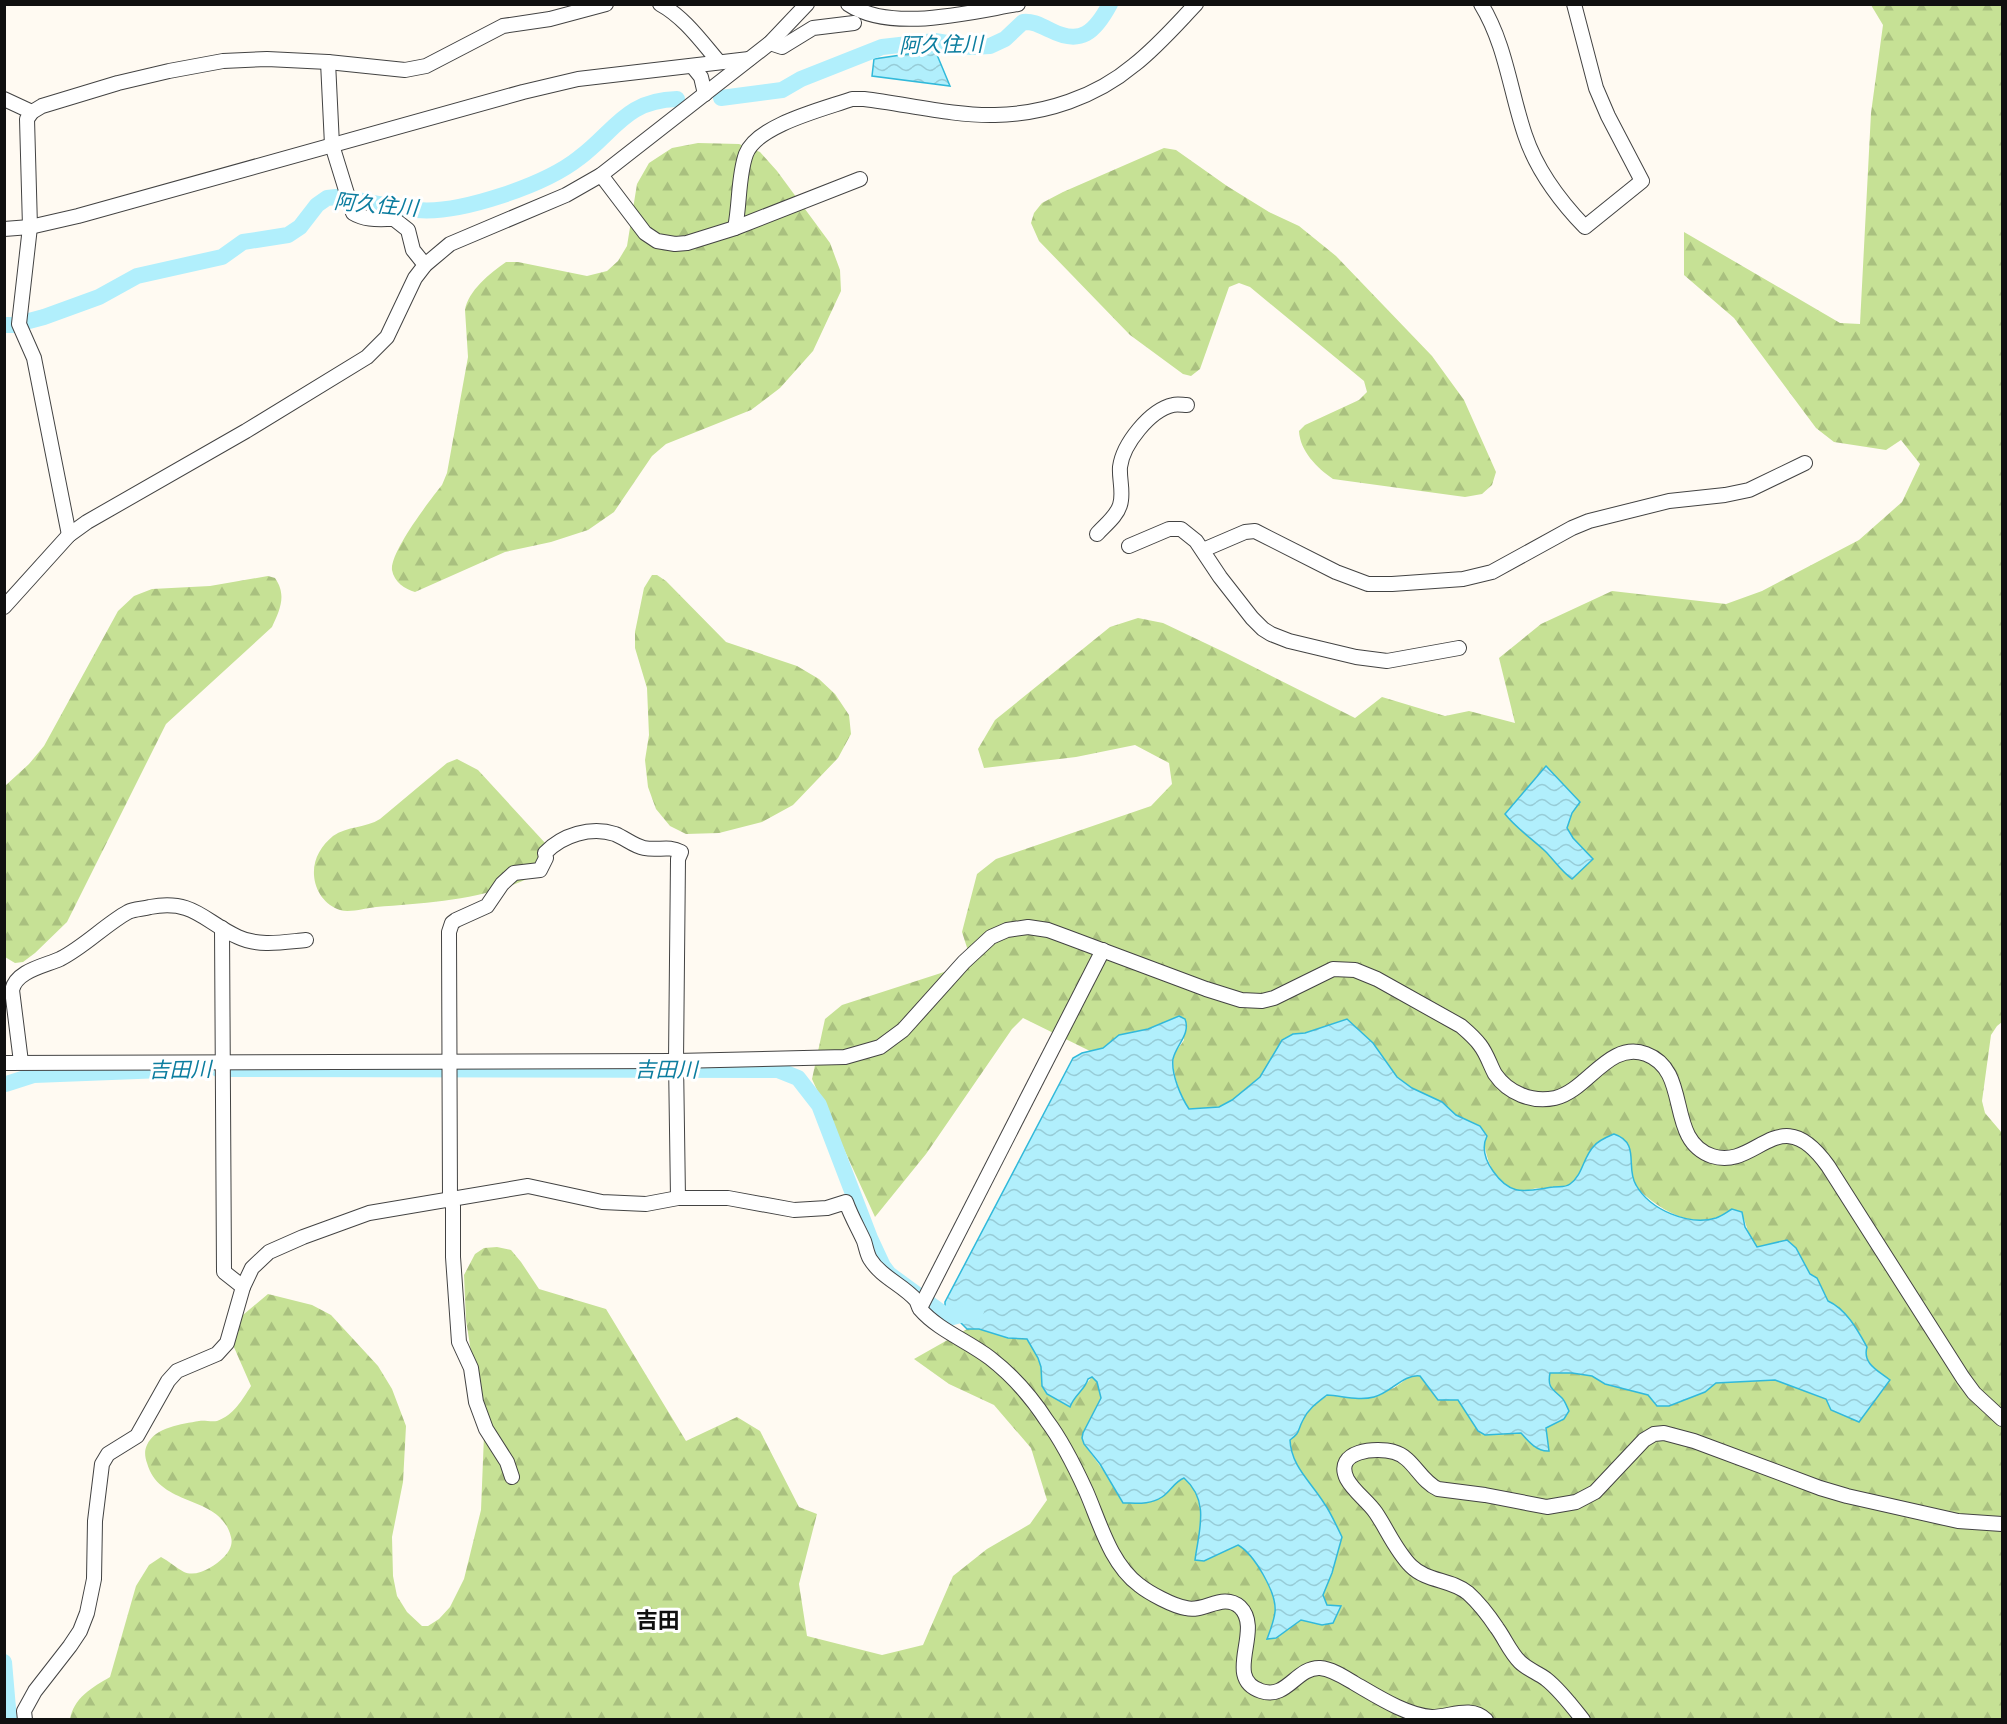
<svg xmlns="http://www.w3.org/2000/svg" width="2007" height="1724" viewBox="0 0 2007 1724" font-family="'Roboto Serif','Noto Sans JP',serif">
<defs>
<pattern id="forest-firs" width="22" height="20" patternUnits="userSpaceOnUse" patternTransform="scale(1.5)"><rect width="22" height="20" fill="#c6e195"/><path d="M5 1l3.5 6h-7zM16 11l3.5 6h-7z" fill="#a9c07f"/></pattern>
<pattern id="water-waves" width="16" height="10" patternUnits="userSpaceOnUse" patternTransform="scale(1.5)"><rect width="16" height="10" fill="#b1effc"/><path d="M0 5q4-4 8 0t8 0" fill="none" stroke="#97ccd7"/></pattern>
</defs>
<rect width="100%" height="100%" fill="#fffaf2"/>
<g fill="url(#forest-firs)">
<path d="M1871,5h131v1017l-5,4 -6,9 -9,66 3,12 17,20v586l-1932,1c3,-22 23,-33 40,-43l26,-91 13,-21 12,-8c8,4 15,11 23,15 13,6 31,-6 40,-15 6,-6 9,-13 7,-20 -11,-44 -71,-28 -84,-74 -2,-6 -3,-12 0,-18 8,-18 35,-21 52,-24 5,-1 12,1 18,0 17,-6 25,-21 34,-35l-18,-41 -2,-20 37,-31 44,11 19,10 47,51 14,23 14,37 -3,56 -11,55 1,39 4,20 10,16 15,14h6l11,-7 11,-12 14,-28 17,-69 3,-75 -18,-115 -2,-45 11,-21 9,-6 13,-1 14,3 10,12 18,27 67,20 80,132 51,-24 23,14 39,76 18,7 -18,70 8,52 75,19 41,-10 30,-69 34,-27 43,-25 17,-24 -16,-52 -37,-43 -45,-21 -35,-25 53,-30h12l29,9 19,1 11,19 3,9 1,19 5,8 23,13 3,-7 19,-23 5,5 4,16 -18,35 1,11 24,33 54,20 15,-16 8,-3c13,13 17,24 15,43l25,29 13,-5c17,9 37,46 37,66 0,9 -5,19 -8,28l9,-1 25,-18 21,5 18,-19 -13,-1 -4,-10 9,-22 -8,-70 -24,-32 -9,-21 -1,-10c12,-8 7,-9 13,-20 5,-11 15,-18 25,-25l26,3 40,-10 18,-13 8,1 18,24h20l14,22 31,11h18l10,10 18,8 -3,-23 18,-9 -1,-20c-10,-7 -15,-13 -13,-26h22l20,3 13,8 43,11 21,11 36,-14 11,-9 59,-3 51,19 64,-19c-11,-9 -27,-16 -23,-33 -10,-18 -21,-38 -39,-46l-11,-23 -7,-4 -14,-26 -9,-8 -30,8 -7,-11 -6,-18c-9,0 -19,-2 -28,-1 -8,1 -15,3 -23,2 -41,-7 -70,-47 -98,-76 -9,13 -12,31 -24,40 -8,6 -23,4 -31,4 -8,0 -16,5 -23,3 -29,-6 -31,-43 -37,-65l-24,-11 -14,-13 -30,-14 -15,-11 -24,-34 -26,-24 -42,14 -12,1 -13,12 -20,31 -28,23 -13,7 -30,2c-7,-11 -19,-39 -15,-52 1,-6 7,-12 10,-17l-5,-24 -31,13 -29,6 -16,13 -11,4 -69,-34 -11,11 -86,125 -51,63 -63,-138 13,-60 17,-14 130,-42 -10,-31 15,-58 19,-15 155,-53 21,-22 -3,-21 -34,-18 -59,12 -92,11 -6,-19 17,-29 115,-93 28,-9 25,5 63,30 129,65 27,-21 63,19 24,-5 46,12 -16,-65 42,-34 71,-33 114,13 36,-13 97,-51 43,-38 18,-38 -19,-24 -15,10 -52,-8 -18,-14 -82,-110 -50,-43v-43l156,91 20,1 11,-211 12,-88z"/>
<path d="M698,143l41,1 21,8 17,19 53,72 10,27 1,21 -28,60 -33,37 -29,22 -85,34 -14,12 -38,56 -26,18 -37,12 -46,10 -90,40c-10,-3 -21,-10 -23,-22 -2,-18 38,-70 50,-85l5,-12 21,-116 -3,-47c3,-19 25,-37 41,-48h12l69,14 20,-5 11,-10 9,-15 10,-62 12,-21 23,-15z"/>
<path d="M1164,148l12,2 51,36 42,26 30,14 37,30 96,100 32,44 32,72 -4,13 -10,9 -17,3 -132,-18c-16,-11 -33,-28 -34,-48l6,-6 54,-25 8,-8 -3,-11 -114,-94 -11,-4 -10,4 -29,82 -9,7 -8,-2 -53,-39 -91,-94 -8,-18 3,-10 8,-10 21,-11z"/>
<polygon points="652,575 657,575 666,581 726,642 797,666 819,679 835,694 849,715 851,734 838,758 793,805 762,822 719,833 686,834 670,826 656,809 648,787 645,760 649,735 647,688 635,648 635,632 644,588"/>
<path d="M268,576l7,2c12,17 5,32 -3,49l-106,97 -99,198 -32,31 -12,9 -8,1 -10,-6v-171l24,-22 15,-18 74,-135 16,-15 18,-7 58,-3z"/>
<path d="M457,759l21,11 68,74 -13,32c-48,24 -104,27 -157,31 -10,1 -26,6 -36,3 -15,-5 -25,-19 -26,-35 -1,-16 7,-29 19,-39 14,-10 33,-8 47,-17l67,-56z"/>
</g>
<g fill="url(#water-waves)" stroke="#31b9da" stroke-width="1.5">
<polygon points="935,50 950,86 872,76 874,59"/>
<path d="M1546,766l34,36 -8,11 -5,15 6,10 20,21 -21,20c-11,-8 -18,-19 -27,-28 -14,-13 -29,-23 -40,-37z"/>
<path d="M1179,1016l6,3c6,15 -9,26 -12,40 -2,15 8,38 16,50l30,-2 13,-7 28,-23 22,-37 11,-6 12,-1 42,-14 26,24 24,34 15,11 30,14 14,13 24,11 7,10c-6,12 -1,25 6,35 18,26 32,20 60,16 6,-1 12,1 17,-3 13,-9 13,-27 24,-38 5,-6 13,-9 20,-12 27,9 11,33 22,51 14,25 53,41 80,33 6,-2 11,-6 16,-9l10,3 3,15 12,20 30,-7 9,8 14,26 7,4 11,23c18,8 29,28 39,46 -5,17 12,24 23,33l-31,42 -28,-12 -5,-11 -51,-19 -59,3 -11,9 -36,14h-12l-9,-11 -43,-11 -13,-8 -20,-3h-22c-3,15 3,16 12,25 3,3 5,9 7,13l-5,8 -18,9 3,23c-12,1 -21,-10 -28,-18l-36,2 -7,-4 -20,-31h-20l-18,-24c-17,-2 -28,16 -46,21 -15,4 -31,-1 -47,-2 -9,7 -19,14 -24,25 -6,11 -2,12 -13,20 1,26 21,42 34,63 7,10 12,22 18,34l-10,36 -9,22 4,10 14,1 -8,17 -11,2 -21,-5 -25,18 -9,1c3,-8 7,-18 8,-27 2,-19 -21,-58 -37,-67l-34,16 -9,-1c4,-30 15,-59 -11,-82 -10,4 -13,13 -22,19 -12,8 -26,6 -39,6l-23,-39 -16,-20 -2,-6 1,-5 18,-35 -4,-16 -5,-5 -4,2c-3,11 -14,16 -18,28l-23,-13 -5,-8 -1,-19 -3,-9 -11,-19 -19,-1 -29,-9h-12l-22,-22v-5l128,-244 9,-5 21,-5 16,-13 29,-6z"/>
</g>
<g fill="none" stroke-linecap="round" stroke-linejoin="round">
<g stroke="#b1effc" stroke-width="16">
<path d="M721,98l61,-8 19,-11 81,-32 53,-6 36,6 19,-1 15,-7 18,-17c11,-1 18,4 27,8 31,16 45,2 60,-26"/>
<path d="M4,325h10l30,-8 55,-20 38,-21 85,-19 21,-15 45,-7 12,-8 17,-22 10,-7 9,-1c26,3 53,10 81,13 43,4 128,-25 162,-52 36,-27 47,-58 98,-59"/>
<polyline points="218,1069 778,1070 798,1078 819,1105 870,1238 883,1266 889,1274 949,1318 976,1311"/>
<polyline points="6,1084 34,1075 189,1069"/>
<polyline points="4,1662 9,1720"/>
</g>
<g stroke="#434343" stroke-width="16">
<g id="minor">
<path d="M660,4c24,13 41,37 59,58"/>
<path d="M848,4c43,29 122,8 170,0"/>
<path d="M1481,4c25,41 29,87 44,131 12,36 34,65 60,92l57,-46 -34,-65 -12,-28 -22,-84"/>
<polyline points="770,43 782,47 813,28 854,23"/>
<path d="M328,62l4,83 21,68c13,8 27,6 41,6l14,11 5,20 12,15"/>
<polyline points="693,67 701,77 705,94"/>
<polyline points="4,99 32,112"/>
<polyline points="601,175 645,233 657,241 675,244 687,243 735,228 860,179"/>
<path d="M735,228c5,-24 3,-52 11,-74 11,-29 78,-45 106,-55h12c42,5 90,17 131,16 50,-1 101,-18 139,-50 23,-18 42,-40 62,-61"/>
<polyline points="4,229 30,227 78,216 523,92 578,79 749,59"/>
<path d="M1097,534c8,-9 20,-18 23,-29 4,-12 -1,-26 0,-38 3,-23 30,-57 53,-62 4,-1 10,0 14,0"/>
<polyline points="69,535 34,358 19,324 30,227 27,119 32,112 42,106 118,83 169,71 223,61 267,59 328,62 405,70 426,66 503,26 550,19 606,4"/>
<polyline points="1129,546 1169,529 1181,529 1196,541 1220,577 1252,618 1263,629 1271,634 1289,641 1356,657 1387,661 1459,648"/>
<polyline points="1203,550 1245,532 1255,531 1336,572 1368,584 1392,584 1463,579 1492,572 1572,528 1589,521 1669,501 1725,495 1749,490 1805,463"/>
<polyline points="4,607 69,535 87,522 246,431 367,357 387,337 415,278 425,265 450,244 566,195 601,175 770,43 807,4"/>
<polyline points="222,928 224,1272 243,1287"/>
<path d="M21,1062l-9,-72c4,-19 32,-24 48,-31 24,-12 46,-35 68,-47 6,-3 15,-3 22,-5 44,-8 53,14 88,30 21,10 46,5 68,3"/>
<path d="M4,1063l672,-2 169,-4 35,-10 23,-17 61,-68 27,-25 16,-7 21,-3 20,3 19,7 139,52 35,11 21,1 12,-3 59,-29 22,1 22,9 84,47c7,6 14,12 19,19 7,9 10,20 15,29 13,19 37,29 60,24 32,-7 54,-58 91,-44 46,17 19,86 66,102 45,15 67,-59 116,10l135,212 11,15 28,26"/>
<polyline points="920,1308 1103,950"/>
<path d="M512,1477l-5,-15 -21,-33 -10,-27 -5,-34 -12,-26 -6,-85v-51l-3,-6 -1,-268 3,-9 4,-3 31,-14 15,-22 12,-11 26,-3 6,-12 -1,-5c17,-18 46,-27 70,-19 10,4 19,12 29,14 15,3 24,-3 37,4l-3,7 -2,202 2,137"/>
<path d="M25,1720l-1,-9 11,-20 35,-45 10,-15 7,-18 7,-34 1,-58 7,-57 6,-10 29,-18 31,-55 9,-10 40,-17 10,-11 16,-56 9,-19 17,-16 34,-15 66,-24 159,-27 74,16 44,2 32,-6h50l66,12 33,-2 19,-6c5,14 12,26 18,39 2,6 3,13 6,18 11,18 33,26 46,41 2,3 2,6 4,9 18,21 48,32 70,49 22,17 42,40 57,63 16,21 28,46 39,70 14,32 24,72 53,94 10,8 34,21 47,23 18,5 37,-16 54,-1 24,23 -18,71 21,84 26,9 35,-24 59,-23 12,1 24,9 34,15 21,12 53,33 78,34 18,0 39,-12 54,3"/>
<path d="M1583,1720c-11,-14 -23,-30 -37,-41 -8,-6 -19,-10 -26,-17 -10,-10 -15,-23 -23,-34 -8,-12 -18,-25 -29,-35 -17,-14 -41,-11 -57,-27 -15,-15 -23,-35 -35,-53 -8,-12 -22,-21 -29,-34 -14,-29 30,-32 47,-27 19,5 26,29 44,37l47,6 62,12 29,-5 19,-10 49,-52 10,-6 10,-1 30,8 126,47 27,8 111,25 44,3"/>
</g>
</g>
<use href="#minor" stroke="#fff" stroke-width="14"/>
</g>
<g text-anchor="middle" dominant-baseline="central" stroke-width="6" stroke-linejoin="round" paint-order="stroke">
<g font-size="21" font-style="italic" fill="#0c7d9f" stroke="#fff">
<text transform="translate(941 45) rotate(-1)">阿久住川</text>
<text transform="translate(376 205) rotate(5)">阿久住川</text>
<text transform="translate(180 1070) rotate(-1)">吉田川</text>
<text x="666" y="1070">吉田川</text>
</g>
<g font-size="22" font-weight="bold" fill="#101010" stroke="#fff">
<text x="658" y="1620">吉田</text>
</g>
</g>
<rect width="2007" height="1724" fill="none" stroke="#101010" stroke-width="12"/>
</svg>
